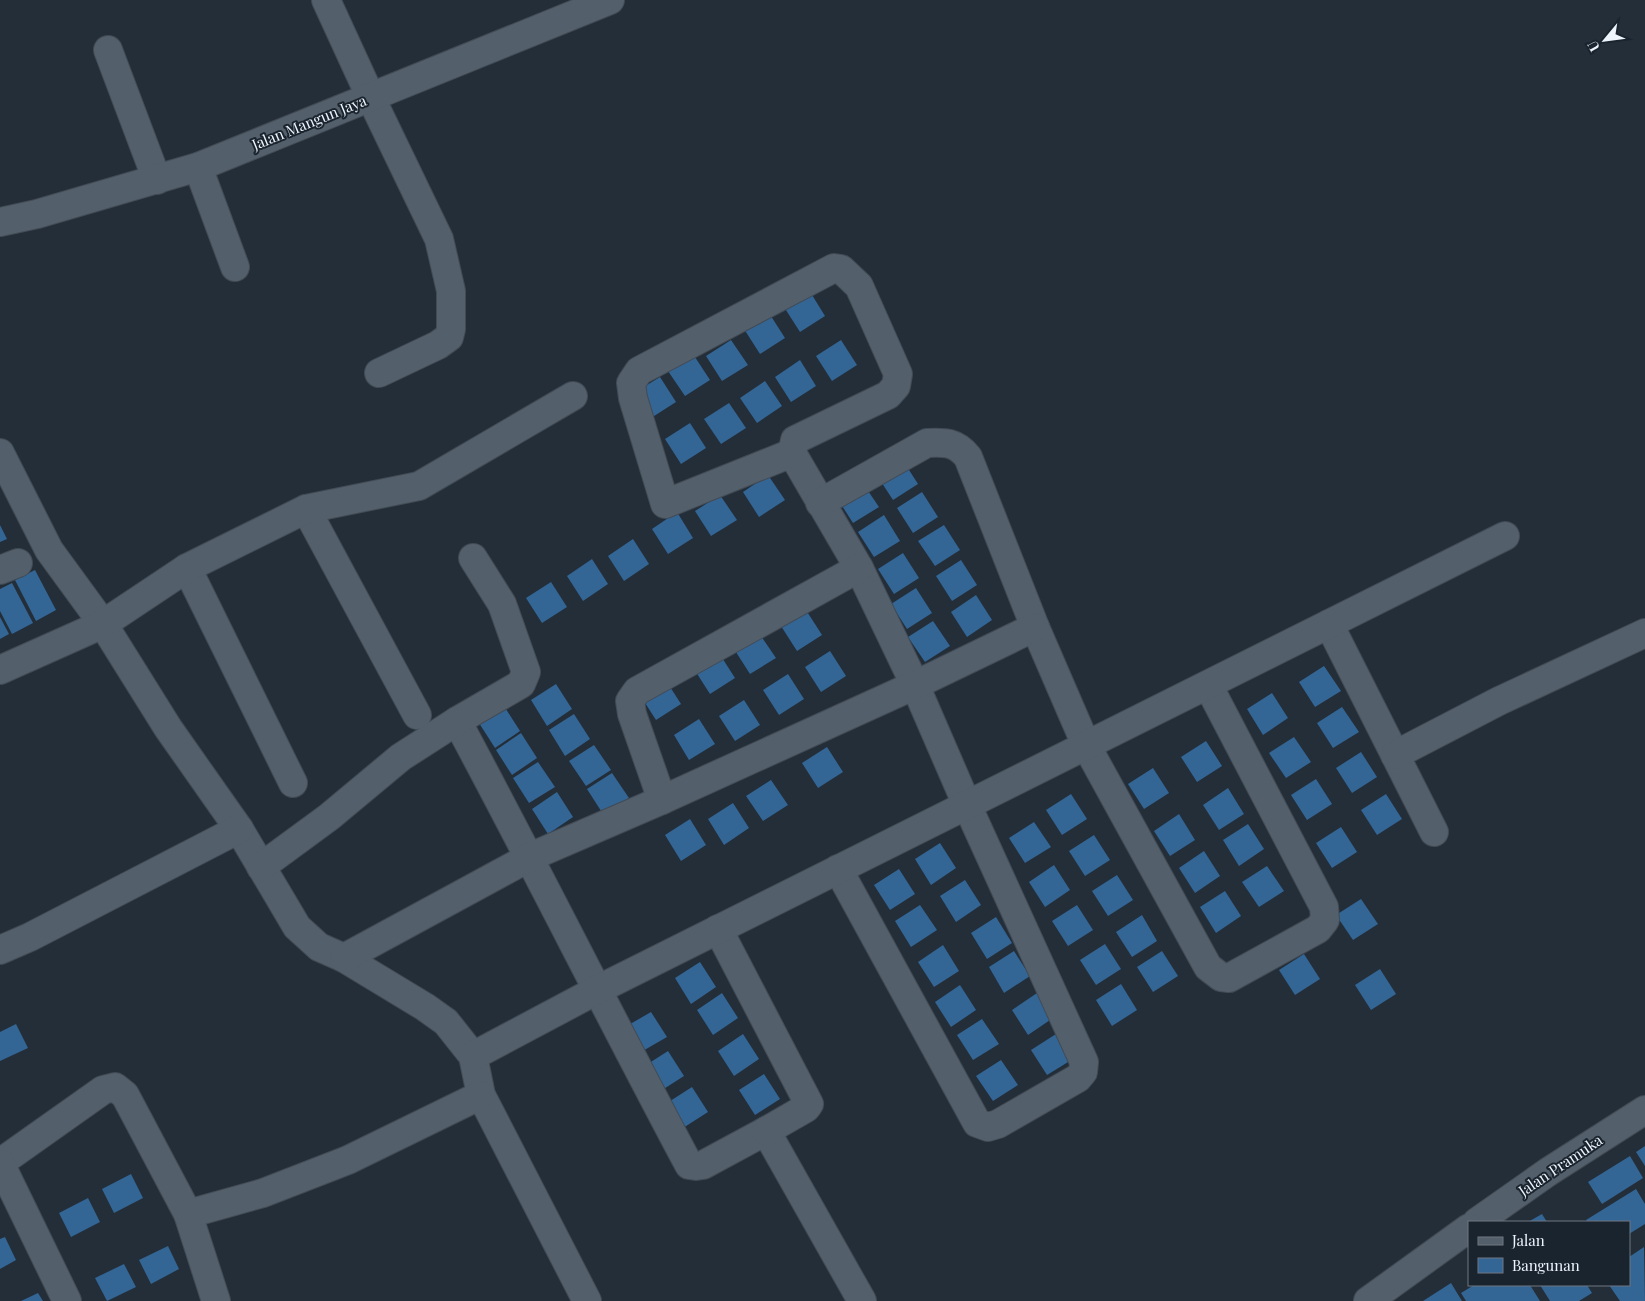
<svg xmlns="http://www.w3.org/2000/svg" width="1645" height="1301" viewBox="0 0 1645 1301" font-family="'Playfair Display',serif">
<rect width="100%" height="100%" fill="#232e39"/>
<g fill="#336595">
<polygon points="809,290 825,316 800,332 784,307"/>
<polygon points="769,313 785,338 760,354 744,329"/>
<polygon points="731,340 748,365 722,381 706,356"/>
<polygon points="841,340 857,365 832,381 816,356"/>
<polygon points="693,354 710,380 685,396 668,371"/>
<polygon points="800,360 816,386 791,402 775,377"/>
<polygon points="660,377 676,402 651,418 634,393"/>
<polygon points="765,381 782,406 757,423 740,398"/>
<polygon points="729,403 746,428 721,444 704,419"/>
<polygon points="690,423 706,448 681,464 665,439"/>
<polygon points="902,459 918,484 893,500 876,474"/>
<polygon points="768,475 785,500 759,517 743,492"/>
<polygon points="862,482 879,507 853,523 837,498"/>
<polygon points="922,492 938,517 913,533 897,508"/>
<polygon points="720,495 737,520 711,536 695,511"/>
<polygon points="677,512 693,538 668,554 652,529"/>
<polygon points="884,515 900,541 874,557 858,532"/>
<polygon points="0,525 7,539 0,542"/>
<polygon points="944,525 960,550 935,566 918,541"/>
<polygon points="633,539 649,564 624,581 608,556"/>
<polygon points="903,553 919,578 894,594 878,569"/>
<polygon points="592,559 608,584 583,601 567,576"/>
<polygon points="961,560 977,585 952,601 936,576"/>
<polygon points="35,570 56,610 36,621 15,580"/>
<polygon points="551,582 567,607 542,623 526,598"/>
<polygon points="12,583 33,623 12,634 0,611 0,589"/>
<polygon points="916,588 932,613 907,629 891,604"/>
<polygon points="976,595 992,620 967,637 951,612"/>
<polygon points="806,610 822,635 797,651 781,626"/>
<polygon points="0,617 9,634 0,639"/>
<polygon points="933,621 950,646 925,662 908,637"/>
<polygon points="759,633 776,658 750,674 734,649"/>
<polygon points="830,651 846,676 821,692 805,667"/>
<polygon points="719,653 735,678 710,694 694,669"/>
<polygon points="1324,666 1341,691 1315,707 1299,682"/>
<polygon points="788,674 804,699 779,715 763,690"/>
<polygon points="665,679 681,704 656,720 640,695"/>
<polygon points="556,684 572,709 547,726 531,700"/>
<polygon points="1272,693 1288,718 1263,735 1247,709"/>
<polygon points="744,700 760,725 735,741 719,716"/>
<polygon points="504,706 520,731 495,748 479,723"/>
<polygon points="1342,707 1359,732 1333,748 1317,723"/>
<polygon points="574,714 590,739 565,756 549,730"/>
<polygon points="699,719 715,744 689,760 674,735"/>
<polygon points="521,733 537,758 512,775 496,750"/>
<polygon points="1294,737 1311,762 1286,778 1269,753"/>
<polygon points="1206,741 1222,766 1197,782 1181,757"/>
<polygon points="594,745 611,770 586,786 569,761"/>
<polygon points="827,747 843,772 818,788 802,763"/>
<polygon points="1361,752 1377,777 1352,793 1336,768"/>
<polygon points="538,762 555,787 529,803 513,778"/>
<polygon points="1153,768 1169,793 1144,809 1128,784"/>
<polygon points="612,773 629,798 603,814 587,789"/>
<polygon points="1316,779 1332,804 1307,820 1291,795"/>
<polygon points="771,780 788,805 763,821 746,796"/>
<polygon points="1228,788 1244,814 1219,830 1203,805"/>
<polygon points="557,792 573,817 548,834 532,809"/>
<polygon points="1071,794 1087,819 1062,835 1046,810"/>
<polygon points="1386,794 1402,819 1377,835 1361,810"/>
<polygon points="733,803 749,828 724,845 708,819"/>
<polygon points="1179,814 1195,840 1170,856 1154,831"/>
<polygon points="690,819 706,845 681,861 665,835"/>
<polygon points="1034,822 1051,847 1025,863 1009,838"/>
<polygon points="1248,824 1264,849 1239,866 1223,840"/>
<polygon points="1341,827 1357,852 1332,868 1316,843"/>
<polygon points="1094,835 1110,860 1085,876 1069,851"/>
<polygon points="940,843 956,868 931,885 915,859"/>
<polygon points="1204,851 1220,876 1195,893 1179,868"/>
<polygon points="1054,865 1070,890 1045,907 1029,882"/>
<polygon points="1267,866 1284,891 1259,907 1242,882"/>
<polygon points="899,869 915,894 890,910 874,885"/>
<polygon points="1117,875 1133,900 1108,916 1092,891"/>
<polygon points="965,880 981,905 956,922 940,896"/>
<polygon points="1225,891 1241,916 1216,933 1200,907"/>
<polygon points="1361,899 1378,924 1353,940 1336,915"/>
<polygon points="920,905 937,930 911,947 895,921"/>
<polygon points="1077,905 1093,930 1068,946 1052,921"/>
<polygon points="1142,915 1157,941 1132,957 1116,932"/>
<polygon points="996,917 1012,943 987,959 971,933"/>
<polygon points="1105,944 1121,969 1096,985 1080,960"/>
<polygon points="943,945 959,971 934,987 918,962"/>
<polygon points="1014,951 1030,976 1004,993 989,967"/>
<polygon points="1162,951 1178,976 1153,992 1137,967"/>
<polygon points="1304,954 1320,979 1295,995 1279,970"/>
<polygon points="700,962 716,987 691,1004 675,978"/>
<polygon points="1380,969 1396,994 1371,1010 1355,985"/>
<polygon points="1121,984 1137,1010 1112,1026 1096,1000"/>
<polygon points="960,985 976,1010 951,1027 935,1002"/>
<polygon points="722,993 738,1018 713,1035 697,1010"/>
<polygon points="1037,993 1053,1018 1028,1035 1012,1010"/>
<polygon points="651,1012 667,1037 641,1052 625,1027"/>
<polygon points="982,1019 999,1044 973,1060 957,1035"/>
<polygon points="16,1024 28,1048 0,1061 0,1032"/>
<polygon points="743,1034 759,1059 734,1076 718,1051"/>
<polygon points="1056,1034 1073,1059 1047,1075 1031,1050"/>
<polygon points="668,1051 684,1076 659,1092 643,1067"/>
<polygon points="1001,1060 1018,1085 993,1101 976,1076"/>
<polygon points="764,1074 780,1099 755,1115 739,1090"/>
<polygon points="692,1087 708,1112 683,1128 667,1103"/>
<polygon points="1645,1146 1645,1166 1636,1152"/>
<polygon points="1630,1156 1643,1178 1602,1204 1588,1182"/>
<polygon points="131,1174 143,1198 114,1213 102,1189"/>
<polygon points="1636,1189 1645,1204 1645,1224 1629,1234 1629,1222 1588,1222 1586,1220"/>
<polygon points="88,1198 100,1222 71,1237 59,1213"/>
<polygon points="1542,1214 1547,1222 1528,1222"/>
<polygon points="5,1237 16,1260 0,1269 0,1239"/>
<polygon points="168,1246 179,1269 151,1284 139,1260"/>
<polygon points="1644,1247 1645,1301 1620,1301 1609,1285 1629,1285 1629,1257"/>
<polygon points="124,1264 136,1287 107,1301 95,1278"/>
<polygon points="1451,1283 1462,1301 1423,1301"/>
<polygon points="1474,1285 1530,1285 1540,1301 1466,1301 1461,1293"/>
<polygon points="1540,1285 1587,1285 1592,1293 1579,1301 1550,1301"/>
<polygon points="38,1293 43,1301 21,1301"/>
</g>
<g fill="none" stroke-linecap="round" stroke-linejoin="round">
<g stroke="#424b55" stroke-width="30">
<g id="minor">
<polyline points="326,0 371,98 439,239 451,291 451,329 449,337 438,345 379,373"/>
<polyline points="108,50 157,180"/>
<polyline points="198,167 235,267"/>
<polyline points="0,222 37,214 198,167 610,0"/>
<polyline points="0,453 49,550 103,624 168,728 239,829 297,927 319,947 344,958 425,1007 446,1022 473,1056 481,1095 587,1301"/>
<polyline points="792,453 795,440 888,395 896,386 898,374 859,286 841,269 834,268 639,371 631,383 633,398 665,504 792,453 859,568 915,685 967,805 1084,1062 1083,1072 1078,1078 998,1124 988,1127 977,1123 838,869"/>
<path d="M820,503l107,-60c18,-1 29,-1 41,14l67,170 51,118 122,222 13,10 8,1 89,-49 7,-9 -1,-13 -116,-222"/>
<polyline points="306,509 417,715"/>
<polyline points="187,568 293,783"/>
<polyline points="0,570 18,563"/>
<polyline points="1329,624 1434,832"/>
<polyline points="0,670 103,624 187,568 306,509 419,486 573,396"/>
<path d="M457,721c79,147 153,296 232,444l7,1 7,-1 63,-34 96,170"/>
<polyline points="1395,755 1499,701 1645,633"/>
<polyline points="662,800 632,714 630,701 637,691 859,568"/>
<polyline points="261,867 329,817 401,757 457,721 521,684 526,672 502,604 473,558"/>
<polyline points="718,929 809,1104 806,1108 766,1131"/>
<polyline points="0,950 30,937 239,829"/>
<polyline points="344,958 530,857 662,800 915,685 1035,627"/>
<polyline points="473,1056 597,990 1505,536"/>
<polyline points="0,1163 103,1090 115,1087 125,1095 188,1214 216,1301"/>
<polyline points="0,1163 67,1301"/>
<polyline points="188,1214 263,1193 348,1160 481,1095"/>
<polyline points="1477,1222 1548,1172 1645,1110"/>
<polyline points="1368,1301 1469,1228"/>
</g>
</g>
<use href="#minor" stroke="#535f6b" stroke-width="28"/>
</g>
<g text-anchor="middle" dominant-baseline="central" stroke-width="4" stroke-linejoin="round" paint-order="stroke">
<g font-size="15" fill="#edf4fc" stroke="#1a242f">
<text transform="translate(309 122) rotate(-22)">Jalan Mangun Jaya</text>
<text transform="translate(1560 1165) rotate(-34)">Jalan Pramuka</text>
</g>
</g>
<rect x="1468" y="1221" width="162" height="65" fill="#1a242f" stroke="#6e7781"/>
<rect x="1478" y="1237" width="25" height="8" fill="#535f6b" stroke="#6e7781"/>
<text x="1512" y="1246" font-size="15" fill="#edf4fc">Jalan</text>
<rect x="1478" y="1258" width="25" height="15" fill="#336595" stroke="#6e7781"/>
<text x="1512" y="1271" font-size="15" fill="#edf4fc">Bangunan</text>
<g transform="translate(1605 40) rotate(241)" stroke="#1a242f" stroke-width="4" paint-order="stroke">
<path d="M0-4L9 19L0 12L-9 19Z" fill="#edf4fc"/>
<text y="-8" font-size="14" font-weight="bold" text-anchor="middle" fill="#edf4fc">U</text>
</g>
</svg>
